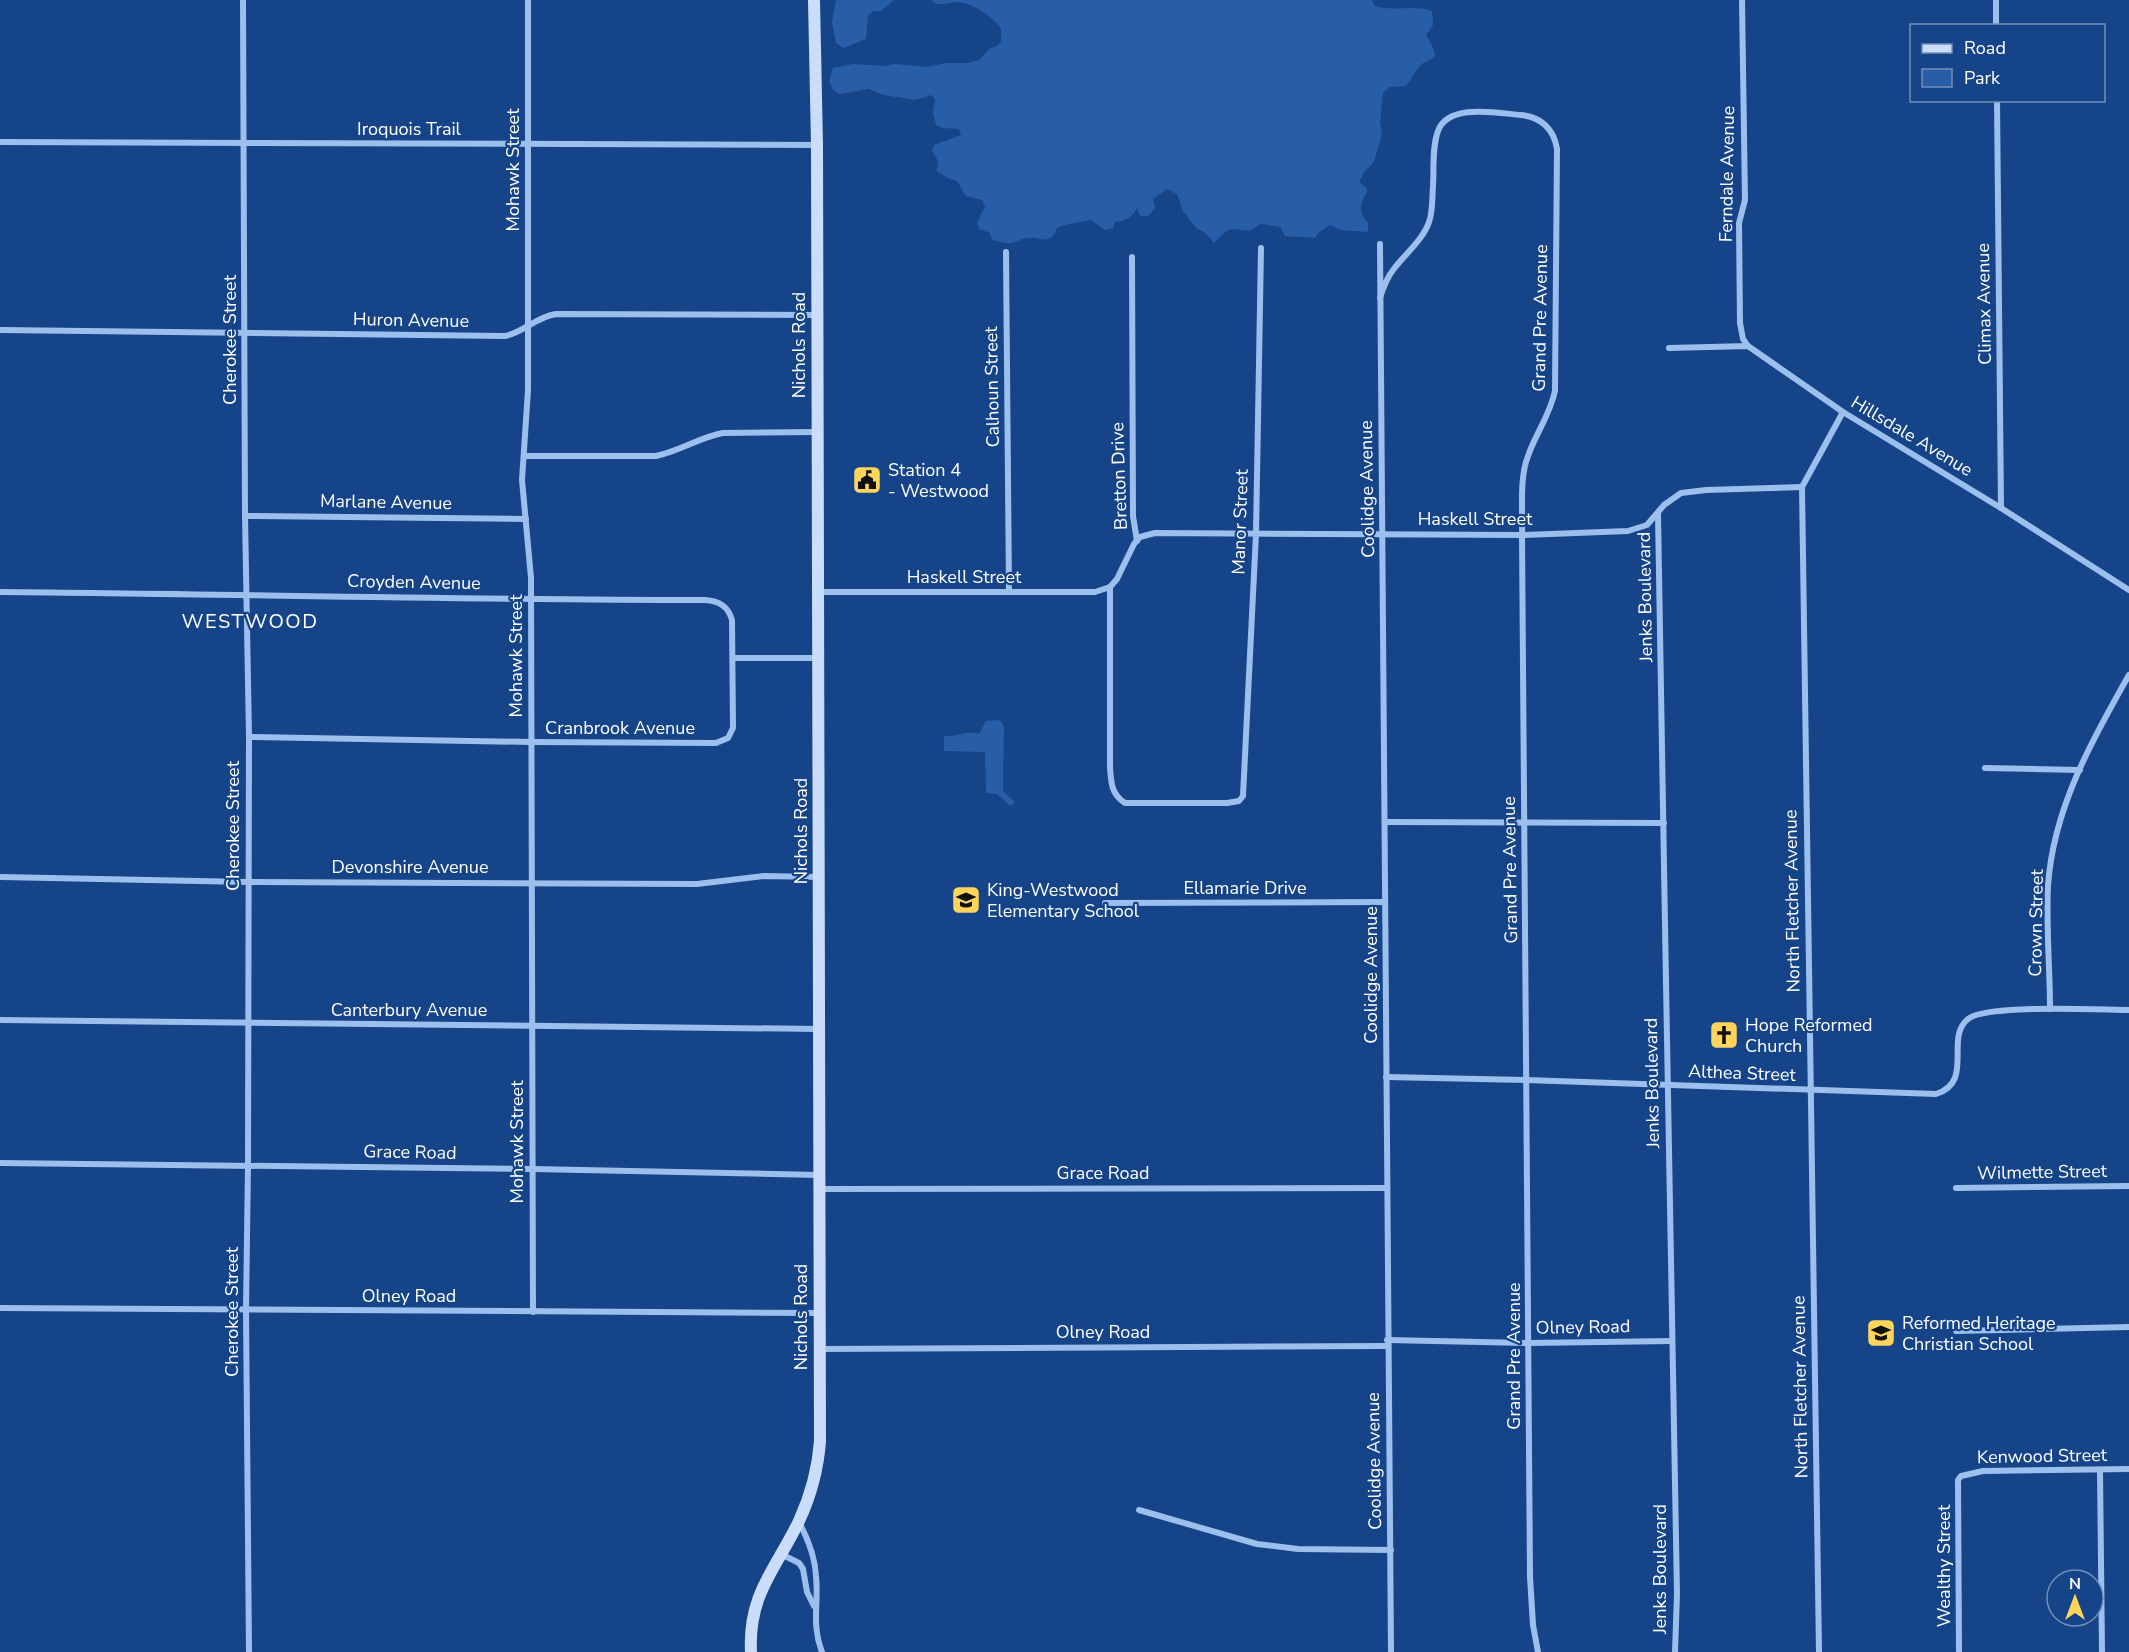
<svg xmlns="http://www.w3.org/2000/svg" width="2129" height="1652" viewBox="0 0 2129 1652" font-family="'Nunito Sans',sans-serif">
<rect width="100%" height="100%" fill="#164489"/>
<g fill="#285da7">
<polygon points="836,0 894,0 881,11 874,11 868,15 866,39 844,48 836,43 832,22"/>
<path d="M931,0h441l3,6c19,6 39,-2 57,5l1,14 -7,10 6,10 3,10c-4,6 -8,5 -13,9 -7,6 -10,15 -16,22l-16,1 -7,6 -3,29 2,12 -8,28 -9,9 -6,11 8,6v4c-7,10 -9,22 1,30v10l-27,-2 -11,-5 -11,7 -4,6 -30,-2 -5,-9 -19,-3 -12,7 -17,-2 -6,2 -12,12 -10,-11 -8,-4 -13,-17 -6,-17 -10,-5 -14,10 2,9 -7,8h-8l-3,-8c-5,10 -11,12 -22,14l-2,6 -8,2 -14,-10c-12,3 -23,3 -34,8 -2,5 -3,9 -9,11 -5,2 -8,-1 -13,-1 -13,-1 -15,3 -23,5 -6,1 -14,-2 -20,-3l-2,-7 -11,-4 -2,-7 8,-15 -3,-7 -16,-4 -9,-15 -7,-2 -14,-8c4,-8 1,-13 -4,-20l2,-6 27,-10 -2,-6 -16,-1 -7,-3 -3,-13 2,-13 -4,-4 -16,5 -31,-5 -16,-6 -28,5 -7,-4 -4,-9 4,-13 20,-4 31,2 11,-2 31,3 21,-4h20l12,-3 10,-11 8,-3 4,-4v-14c-10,-12 -26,-24 -42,-26 -11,-1 -20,7 -28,-2z"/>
<path d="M998,720l4,2 2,6 -1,63 12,11 -5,4 -13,-12 -11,-1 -1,-41 -41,-1v-15c12,1 23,-6 35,-2l7,-13z"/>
</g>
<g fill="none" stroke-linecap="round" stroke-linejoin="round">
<g stroke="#9dbfee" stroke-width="6">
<polyline points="243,0 245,516 249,737 248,1165 246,1310 249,1652"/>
<polyline points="528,0 528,390 522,480 531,578 533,1312"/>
<polyline points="1742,0 1745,200 1739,223 1740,323 1743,339 1748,346"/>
<polyline points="1996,0 1996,26"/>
<polyline points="1997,100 2001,508"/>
<polyline points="0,142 817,145"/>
<polyline points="1380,244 1391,1652"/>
<path d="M1261,248l-5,286 -13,262 -4,5 -12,2h-102c-14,-9 -14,-21 -15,-36v-180l7,-8 17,-35 6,-7 15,-4 367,2 106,-4 19,-6 17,-20 17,-12 25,-3 96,-3"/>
<polyline points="1006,252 1009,592"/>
<polyline points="1132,257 1133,516 1137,541"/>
<path d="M1380,298c3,-10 7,-20 13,-28 11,-15 30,-30 36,-48 4,-11 3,-24 4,-36 1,-17 -1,-39 5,-55 10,-28 59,-18 83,-16 20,2 33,14 36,34l-2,242c-5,24 -19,42 -27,65 -9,23 -5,54 -6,79l8,1042 3,48 5,27"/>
<path d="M0,330l505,6c19,-4 31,-19 51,-22l260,1"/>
<polyline points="1669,348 1748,346 1843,412 2001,508 2129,590"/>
<path d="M524,456h132c24,-5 44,-19 67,-23l94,-1"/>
<path d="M1658,514c7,360 11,720 19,1080l-2,58"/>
<polyline points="245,516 526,519"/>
<path d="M0,592c235,2 470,8 705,8 14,1 23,6 27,20l1,108 -5,10 -12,5 -185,-1 -282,-5"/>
<polyline points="817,592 1095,592 1110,587"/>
<polyline points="733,658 818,658"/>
<polyline points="1985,768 2080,770"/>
<polyline points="1386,822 1664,823"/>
<polyline points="0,877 248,882 697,884 764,876 819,877"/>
<polyline points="1105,903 1385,902"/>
<path d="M2050,1009c0,-40 -4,-82 -2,-123 5,-77 44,-146 81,-211"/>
<polyline points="0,1020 819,1029"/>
<path d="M1386,1077l140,3 410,14c39,-12 8,-56 32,-75 17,-15 133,-9 161,-9"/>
<polyline points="0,1163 533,1169 819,1175"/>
<polyline points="1956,1188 2129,1186"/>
<polyline points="820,1189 1386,1188"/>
<polyline points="0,1308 819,1313"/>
<polyline points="1956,1331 2129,1327"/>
<polyline points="1387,1340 1529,1343 1672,1341"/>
<polyline points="819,1349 1387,1346"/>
<polyline points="2100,1470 2102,1652"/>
<polyline points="1139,1510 1257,1544 1298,1549 1391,1550"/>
<path d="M799,1522c9,17 16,34 17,54 3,28 -5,47 6,76"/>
<polyline points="781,1554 799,1563 803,1569 807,1592 814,1606"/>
<polyline points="1819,1652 1802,487 1843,412"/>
<polyline points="1959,1652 1958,1480 1961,1476 1983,1471 2129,1469"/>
</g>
<path stroke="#caddfa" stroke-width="12" d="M751,1652c-3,-58 25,-83 48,-131 12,-26 19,-52 21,-80l-3,-1296 -3,-145"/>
</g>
<defs>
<g id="civic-square" transform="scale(1.5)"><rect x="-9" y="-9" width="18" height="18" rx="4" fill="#ffd55b" stroke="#164489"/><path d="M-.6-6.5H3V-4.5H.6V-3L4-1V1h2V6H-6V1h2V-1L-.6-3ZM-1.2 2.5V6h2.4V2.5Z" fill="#111"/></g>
<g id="school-square" transform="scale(1.5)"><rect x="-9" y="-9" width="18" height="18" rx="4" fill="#ffd55b" stroke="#164489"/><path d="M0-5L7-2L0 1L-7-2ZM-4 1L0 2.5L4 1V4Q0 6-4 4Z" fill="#111"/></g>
<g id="church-square" transform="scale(1.5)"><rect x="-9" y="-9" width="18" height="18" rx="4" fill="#ffd55b" stroke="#164489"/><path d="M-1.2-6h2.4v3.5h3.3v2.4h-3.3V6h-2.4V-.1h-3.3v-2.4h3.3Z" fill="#111"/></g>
</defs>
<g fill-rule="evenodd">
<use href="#civic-square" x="867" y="480"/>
<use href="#school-square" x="966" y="900"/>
<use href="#church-square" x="1724" y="1035"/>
<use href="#school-square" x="1881" y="1333"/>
</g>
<g text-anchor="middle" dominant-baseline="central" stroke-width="4.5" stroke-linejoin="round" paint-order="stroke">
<g font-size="18" fill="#fff" stroke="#164489">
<text x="409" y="129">Iroquois Trail</text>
<text transform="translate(513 170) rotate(-90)">Mohawk Street</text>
<text transform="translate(1727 174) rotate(-89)">Ferndale Avenue</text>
<text transform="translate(1984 304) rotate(-91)">Climax Avenue</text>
<text transform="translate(1540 318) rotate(-89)">Grand Pre Avenue</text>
<text transform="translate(411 320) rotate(1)">Huron Avenue</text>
<text transform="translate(230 340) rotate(-90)">Cherokee Street</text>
<text transform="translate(799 345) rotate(-90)">Nichols Road</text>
<text transform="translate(992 387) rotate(-91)">Calhoun Street</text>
<text transform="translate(1912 436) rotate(31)">Hillsdale Avenue</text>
<text transform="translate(1119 476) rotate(-92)">Bretton Drive</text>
<text transform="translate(1367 489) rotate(-91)">Coolidge Avenue</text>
<text transform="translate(386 502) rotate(1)">Marlane Avenue</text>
<text x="1475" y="519">Haskell Street</text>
<text transform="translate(1240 522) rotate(-88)">Manor Street</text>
<text x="964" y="577">Haskell Street</text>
<text transform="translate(414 582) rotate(1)">Croyden Avenue</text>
<text transform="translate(1645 597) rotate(-91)">Jenks Boulevard</text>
<text transform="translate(516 656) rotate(-90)">Mohawk Street</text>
<text x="620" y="728">Cranbrook Avenue</text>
<text transform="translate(233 826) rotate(-90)">Cherokee Street</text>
<text transform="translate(801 831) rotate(-90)">Nichols Road</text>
<text x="410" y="867">Devonshire Avenue</text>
<text transform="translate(1510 870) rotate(-91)">Grand Pre Avenue</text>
<text x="1245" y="888">Ellamarie Drive</text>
<text transform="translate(1792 901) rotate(-91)">North Fletcher Avenue</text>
<text transform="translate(2036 923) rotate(-89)">Crown Street</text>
<text transform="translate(1371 975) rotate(-90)">Coolidge Avenue</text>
<text x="409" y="1010">Canterbury Avenue</text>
<text transform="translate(1742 1073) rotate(2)">Althea Street</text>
<text transform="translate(1652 1083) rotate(-91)">Jenks Boulevard</text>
<text transform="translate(517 1142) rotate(-90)">Mohawk Street</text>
<text transform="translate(410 1152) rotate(1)">Grace Road</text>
<text transform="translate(2042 1172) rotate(-1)">Wilmette Street</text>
<text x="1103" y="1173">Grace Road</text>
<text x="409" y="1296">Olney Road</text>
<text transform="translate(232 1312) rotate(-90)">Cherokee Street</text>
<text transform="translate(801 1317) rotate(-90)">Nichols Road</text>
<text transform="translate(1583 1327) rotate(-1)">Olney Road</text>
<text x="1103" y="1332">Olney Road</text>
<text transform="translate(1514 1356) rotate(-90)">Grand Pre Avenue</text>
<text transform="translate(1800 1387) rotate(-91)">North Fletcher Avenue</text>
<text transform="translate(2042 1456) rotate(-1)">Kenwood Street</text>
<text transform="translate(1374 1461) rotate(-91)">Coolidge Avenue</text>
<text transform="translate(1944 1566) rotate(-90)">Wealthy Street</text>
<text transform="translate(1660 1569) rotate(-90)">Jenks Boulevard</text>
</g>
<g font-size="18" fill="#fff" stroke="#164489" text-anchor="start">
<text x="888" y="470">Station 4<tspan x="888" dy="21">- Westwood</tspan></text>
<text x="987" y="890">King-Westwood<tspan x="987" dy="21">Elementary School</tspan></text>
<text x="1745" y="1025">Hope Reformed<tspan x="1745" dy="21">Church</tspan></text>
<text x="1902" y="1323">Reformed Heritage<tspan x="1902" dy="21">Christian School</tspan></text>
</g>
<g font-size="20" letter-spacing="1.5" fill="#fff" stroke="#164489">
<text x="250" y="621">WESTWOOD</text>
</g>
</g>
<rect x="1910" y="24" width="195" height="78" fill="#164489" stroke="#738fb8" stroke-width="1.5"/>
<rect x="1922" y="44" width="30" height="9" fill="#caddfa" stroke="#738fb8" stroke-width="1.5"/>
<text x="1964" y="54" font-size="18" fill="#ffffff">Road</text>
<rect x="1922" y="69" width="30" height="18" fill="#285da7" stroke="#738fb8" stroke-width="1.5"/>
<text x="1964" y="84" font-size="18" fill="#ffffff">Park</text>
<g transform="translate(2075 1598)"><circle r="28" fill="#164489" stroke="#738fb8" stroke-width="1.5"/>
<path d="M0-4.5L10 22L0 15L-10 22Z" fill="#ffd55b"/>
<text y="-9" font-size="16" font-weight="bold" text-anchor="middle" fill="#ffffff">N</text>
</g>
</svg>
